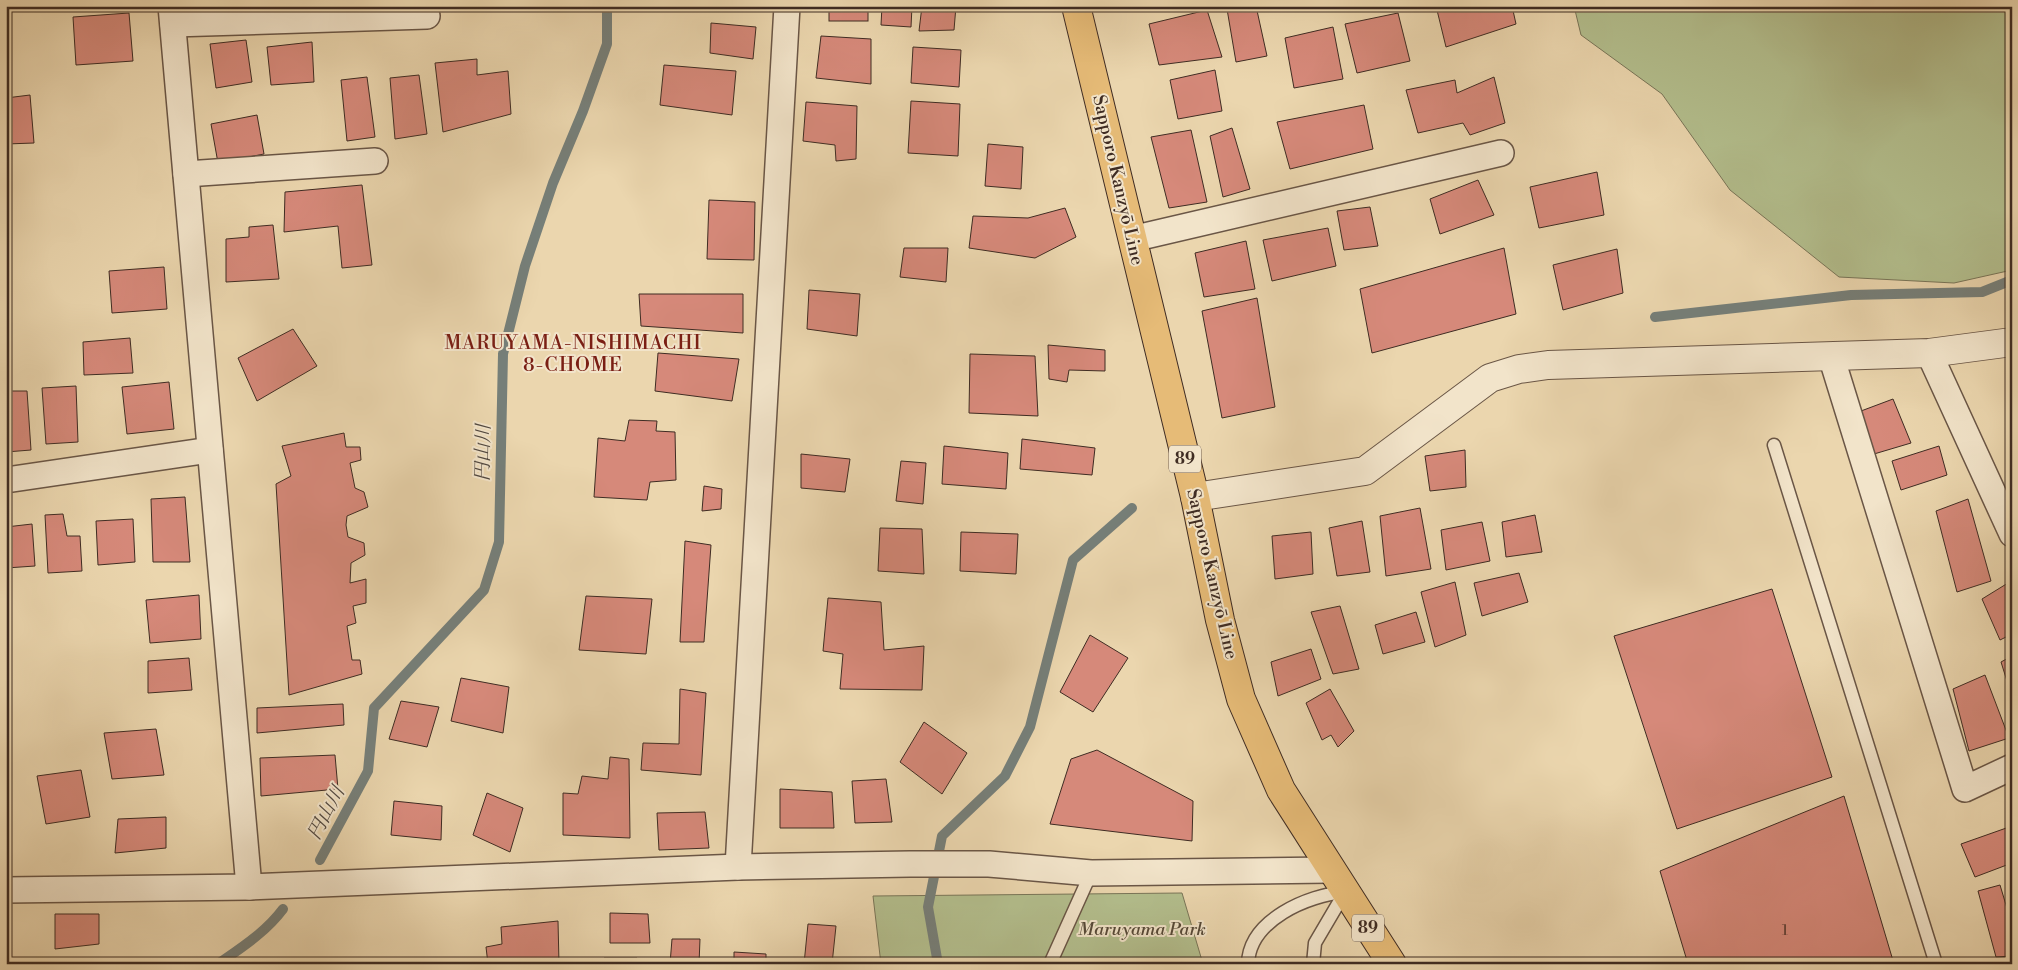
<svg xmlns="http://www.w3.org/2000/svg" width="2018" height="970" viewBox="0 0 2018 970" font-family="'Libre Bodoni','Noto Serif JP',serif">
<rect width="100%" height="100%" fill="#ebd6ae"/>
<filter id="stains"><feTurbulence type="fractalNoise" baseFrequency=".004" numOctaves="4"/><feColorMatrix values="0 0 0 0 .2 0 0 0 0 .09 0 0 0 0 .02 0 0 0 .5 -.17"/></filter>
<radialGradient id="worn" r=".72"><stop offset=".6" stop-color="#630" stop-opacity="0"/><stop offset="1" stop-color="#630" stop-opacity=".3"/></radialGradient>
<g fill="#b3be8d" stroke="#797558">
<polygon points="1574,6 2012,6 2012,270 1954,283 1839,277 1730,190 1662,94 1581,35"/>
<polygon points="1182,893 1203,964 881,964 873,896"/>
</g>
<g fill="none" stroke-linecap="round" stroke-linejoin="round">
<g stroke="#767f79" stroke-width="10">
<polyline points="1655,317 1851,295 1982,292 2012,280"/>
<polyline points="320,860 368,771 374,708 484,590 499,542 503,354 525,266 553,183 583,111 607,44 607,6"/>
<path d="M218,964c23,-16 48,-32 65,-55"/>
<polyline points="938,964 928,907 942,836 1005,776 1030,727 1073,560 1132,508"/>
</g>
</g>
<g fill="#d6897a" stroke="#3f2c23">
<rect x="829" y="6" width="39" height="15"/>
<polygon points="882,6 912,6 911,27 881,25"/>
<polygon points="922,6 956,6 954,30 919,31"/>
<polygon points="1242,6 1256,6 1267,56 1236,62 1227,9"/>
<polygon points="1436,6 1512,6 1516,24 1446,47"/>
<polygon points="1207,10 1222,57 1159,65 1149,24"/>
<polygon points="129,13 133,61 76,65 73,17"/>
<polygon points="1398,13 1410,61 1357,73 1345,24"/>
<polygon points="711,23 756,27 753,59 710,53"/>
<polygon points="1333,27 1343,79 1294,88 1285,38"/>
<polygon points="821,36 871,39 871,84 816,78"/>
<polygon points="246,40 252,82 216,88 210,44"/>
<polygon points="312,42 314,82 271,85 267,47"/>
<polygon points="913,47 961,50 959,87 911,83"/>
<polygon points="477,59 477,75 508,71 511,114 443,132 435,63"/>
<polygon points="664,65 736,71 732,115 660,105"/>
<polygon points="1215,70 1222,111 1178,119 1170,80"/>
<polygon points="419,75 427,134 395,139 390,78"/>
<polygon points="367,77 375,137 347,141 341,80"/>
<polygon points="1494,77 1505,123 1470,135 1463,123 1418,133 1406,90 1455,80 1457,93"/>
<polygon points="30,95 34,143 6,144 6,98"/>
<polygon points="911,101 960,104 958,156 908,153"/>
<polygon points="806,102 857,106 856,159 836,161 835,145 803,141"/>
<polygon points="1364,105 1373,149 1290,169 1277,122"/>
<polygon points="257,115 264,154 218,163 211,124"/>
<polygon points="1232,128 1250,189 1223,197 1210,136"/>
<polygon points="1191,130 1207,202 1169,208 1151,137"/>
<polygon points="988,144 1023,147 1021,189 985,186"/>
<polygon points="1597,172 1604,215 1539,228 1530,187"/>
<polygon points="1478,180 1494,215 1440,234 1430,199"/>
<polygon points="362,185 372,265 342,268 338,226 284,232 285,192"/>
<polygon points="709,200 755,202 754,260 707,259"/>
<polygon points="1370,207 1378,246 1344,250 1337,211"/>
<polygon points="1065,208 1076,237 1035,258 969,248 973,216 1028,218"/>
<polygon points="273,225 279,279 226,282 226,239 249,237 249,227"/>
<polygon points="1328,228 1336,266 1272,281 1263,240"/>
<polygon points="1246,241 1255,289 1204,297 1195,253"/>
<polygon points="904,248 948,248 946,282 900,277"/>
<polygon points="1504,248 1516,314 1372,353 1360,289"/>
<polygon points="1617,249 1623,293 1563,310 1553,265"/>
<polygon points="164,267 167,309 112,313 109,271"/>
<polygon points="809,290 860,294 857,336 807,329"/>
<polygon points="639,294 743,294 743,333 641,326"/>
<polygon points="1257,298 1275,407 1222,418 1202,311"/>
<polygon points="293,329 317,366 257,401 238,358"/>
<polygon points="130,338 133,373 84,375 83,342"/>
<polygon points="1048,345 1105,350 1105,371 1069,370 1067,382 1049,379"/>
<polygon points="658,353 739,359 732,401 655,391"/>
<polygon points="970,354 1035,356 1038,416 969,413"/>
<polygon points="169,382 174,429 127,434 122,387"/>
<polygon points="76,386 78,442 46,444 42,388"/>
<polygon points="6,391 27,391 31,450 6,452"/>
<polygon points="1893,399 1911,443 1874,454 1861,411"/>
<polygon points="629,420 657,421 656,431 675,432 676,480 650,482 647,500 594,497 598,438 625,441"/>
<polygon points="344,433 346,447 360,447 361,460 350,463 355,488 364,492 368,507 347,516 346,525 348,537 364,543 365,555 351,563 350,583 366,579 366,603 353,606 356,623 347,626 352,660 360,660 362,674 289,695 276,484 291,476 282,446"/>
<polygon points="1022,439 1095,448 1092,475 1020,469"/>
<polygon points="944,446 1008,453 1006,489 942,484"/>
<polygon points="1939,446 1947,475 1901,490 1892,461"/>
<polygon points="1465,450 1466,487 1430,491 1425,456"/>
<polygon points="801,454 850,459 845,492 801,488"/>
<polygon points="901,461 926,463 923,504 896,501"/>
<polygon points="704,486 722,489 721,509 702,511"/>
<polygon points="185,497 190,562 153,562 151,499"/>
<polygon points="1968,499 1991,581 1957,592 1936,511"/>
<polygon points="1420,508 1431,569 1386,576 1380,516"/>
<polygon points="63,514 67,536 80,536 82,571 48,573 45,515"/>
<polygon points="1535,515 1542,552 1506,557 1502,522"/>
<polygon points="133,519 135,562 98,565 96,521"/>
<polygon points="1362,521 1370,572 1337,576 1329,528"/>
<polygon points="1482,522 1490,561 1446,570 1441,530"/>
<polygon points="32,524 35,566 6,568 6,527"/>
<polygon points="880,528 922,529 924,574 878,571"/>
<polygon points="961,532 1018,534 1016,574 960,571"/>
<polygon points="1311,532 1313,574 1275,579 1272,536"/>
<polygon points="685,541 711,545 704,642 680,642"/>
<polygon points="1519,573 1528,602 1482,616 1474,583"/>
<polygon points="1455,582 1466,635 1435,647 1421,592"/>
<polygon points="2008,583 2012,591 2012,634 2000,640 1982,599"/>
<polygon points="1772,589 1832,777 1677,829 1614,636"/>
<polygon points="199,595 201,639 150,643 146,600"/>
<polygon points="586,596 652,599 646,654 579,650"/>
<polygon points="828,598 881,602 884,650 924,646 922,690 840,689 843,654 823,651"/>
<polygon points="1340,606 1359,669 1333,674 1311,612"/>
<polygon points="1416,612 1425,642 1383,654 1375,625"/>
<polygon points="1090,635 1128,658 1093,712 1060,692"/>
<polygon points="1311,649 1321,679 1278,696 1271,662"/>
<polygon points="2012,656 2012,697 2001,662"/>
<polygon points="189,658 192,690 148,693 148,661"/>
<polygon points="1985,675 2009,738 1969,751 1953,689"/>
<polygon points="461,678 509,687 503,733 451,721"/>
<polygon points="680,689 706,693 701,775 641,770 643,743 679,744"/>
<polygon points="1330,689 1354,731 1338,747 1331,735 1322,740 1306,703"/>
<polygon points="401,701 439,707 427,747 389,739"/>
<polygon points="343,704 344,725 257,733 257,708"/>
<polygon points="924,722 967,753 942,794 900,762"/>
<polygon points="156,729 164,775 112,779 104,733"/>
<polygon points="1097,750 1193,801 1192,841 1050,824 1071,759"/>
<polygon points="335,755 338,789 261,796 260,758"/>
<polygon points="610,757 629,759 630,838 563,835 563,793 578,794 582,776 608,779"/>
<polygon points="81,770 90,817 46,824 37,776"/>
<polygon points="886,779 892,822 855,823 852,781"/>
<polygon points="780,789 832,792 834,828 780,828"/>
<polygon points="487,793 523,808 510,852 473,835"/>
<polygon points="1844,796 1894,964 1688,964 1660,871"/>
<polygon points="394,801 442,806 441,840 391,835"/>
<polygon points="705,812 709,848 659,850 657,813"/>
<polygon points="166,817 166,848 115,853 118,819"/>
<polygon points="2012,826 2012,863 1975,877 1961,844"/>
<polygon points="2000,885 2009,915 2012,915 2012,956 1996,957 1978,891"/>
<polygon points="610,913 648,914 650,943 610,943"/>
<polygon points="55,914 99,914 99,944 55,949"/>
<polygon points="558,921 559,964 488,964 486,947 502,944 501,927"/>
<polygon points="808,924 836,926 832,964 804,964"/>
<polygon points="672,939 700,939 699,964 670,964"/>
<polygon points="734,952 766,954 766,964 734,964"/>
<polygon points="604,958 637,958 639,964 604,964"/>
</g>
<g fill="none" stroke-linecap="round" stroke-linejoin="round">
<g stroke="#6a5646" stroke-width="15">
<g id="service">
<polyline points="1774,445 1936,964"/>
<polyline points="1050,964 1091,873"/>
<path d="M1248,964c1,-44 60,-69 97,-72"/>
<polyline points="1313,964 1315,943 1345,892"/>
</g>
</g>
<g stroke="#6a5646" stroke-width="28">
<g id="minor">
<polyline points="171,6 249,887"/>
<polyline points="173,24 427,16"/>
<polyline points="186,174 375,161"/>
<polyline points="1132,239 1501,153"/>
<polyline points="1929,353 2012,534"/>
<polyline points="1831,356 1965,789 2012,767"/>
<polyline points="6,480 210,450"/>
<polyline points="738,867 787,6"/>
<polyline points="6,890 249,887 738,867 910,864 989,864 1091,873 1331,870"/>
</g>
</g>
<g stroke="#6a5646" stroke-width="30">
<polyline id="tertiary" points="1195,497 1365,471 1490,378 1519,369 1548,365 1929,353 2012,342"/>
</g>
<g stroke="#3f2c23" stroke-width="30">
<polyline id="primary" points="1076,6 1195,497 1220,620 1241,699 1281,790 1392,964"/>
</g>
<use href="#service" stroke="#f2e4ca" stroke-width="12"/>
<use href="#minor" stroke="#f2e4ca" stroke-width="25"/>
<use href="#tertiary" stroke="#f2e4ca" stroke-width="28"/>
<use href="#primary" stroke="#e6bb77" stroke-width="28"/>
</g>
<g text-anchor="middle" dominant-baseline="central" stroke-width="4" stroke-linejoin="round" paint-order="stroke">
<g font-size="15" fill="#654339">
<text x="1785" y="930">1</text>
</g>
<g fill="#f2e4ca" stroke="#756355" stroke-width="1">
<rect x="1169" y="445.5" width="32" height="27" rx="4"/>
<rect x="1352" y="914.5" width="32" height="27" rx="4"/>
</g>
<g font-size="16" font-weight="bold" fill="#3f2c23">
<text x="1185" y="459">89</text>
<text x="1368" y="928">89</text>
</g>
<g font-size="18" fill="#3f2c23" stroke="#f2e4ca">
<text transform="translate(1118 180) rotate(77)">Sapporo Kanzyō Line</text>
<text transform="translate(1212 574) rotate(77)">Sapporo Kanzyō Line</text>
</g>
<g font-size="18" font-style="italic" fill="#564938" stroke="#f2e4ca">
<text x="1142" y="929">Maruyama Park</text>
</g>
<g font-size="19" letter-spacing="1" fill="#7a1f14" stroke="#f2e4ca">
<text x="573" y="343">MARUYAMA-NISHIMACHI<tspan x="573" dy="22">8-CHOME</tspan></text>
</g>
<g font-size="19" font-style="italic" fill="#514840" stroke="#f2e4ca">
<text transform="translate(483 453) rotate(-89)">円山川</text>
<text transform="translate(326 813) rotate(-62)">円山川</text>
</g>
</g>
<rect width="2018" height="970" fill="none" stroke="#ebd6ae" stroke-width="25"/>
<rect x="8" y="8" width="2003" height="955" fill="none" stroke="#3f2c23" stroke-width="2.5"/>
<rect x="12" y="12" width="1993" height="945" fill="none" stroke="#3f2c23"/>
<rect width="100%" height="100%" filter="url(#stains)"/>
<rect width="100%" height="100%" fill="url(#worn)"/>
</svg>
